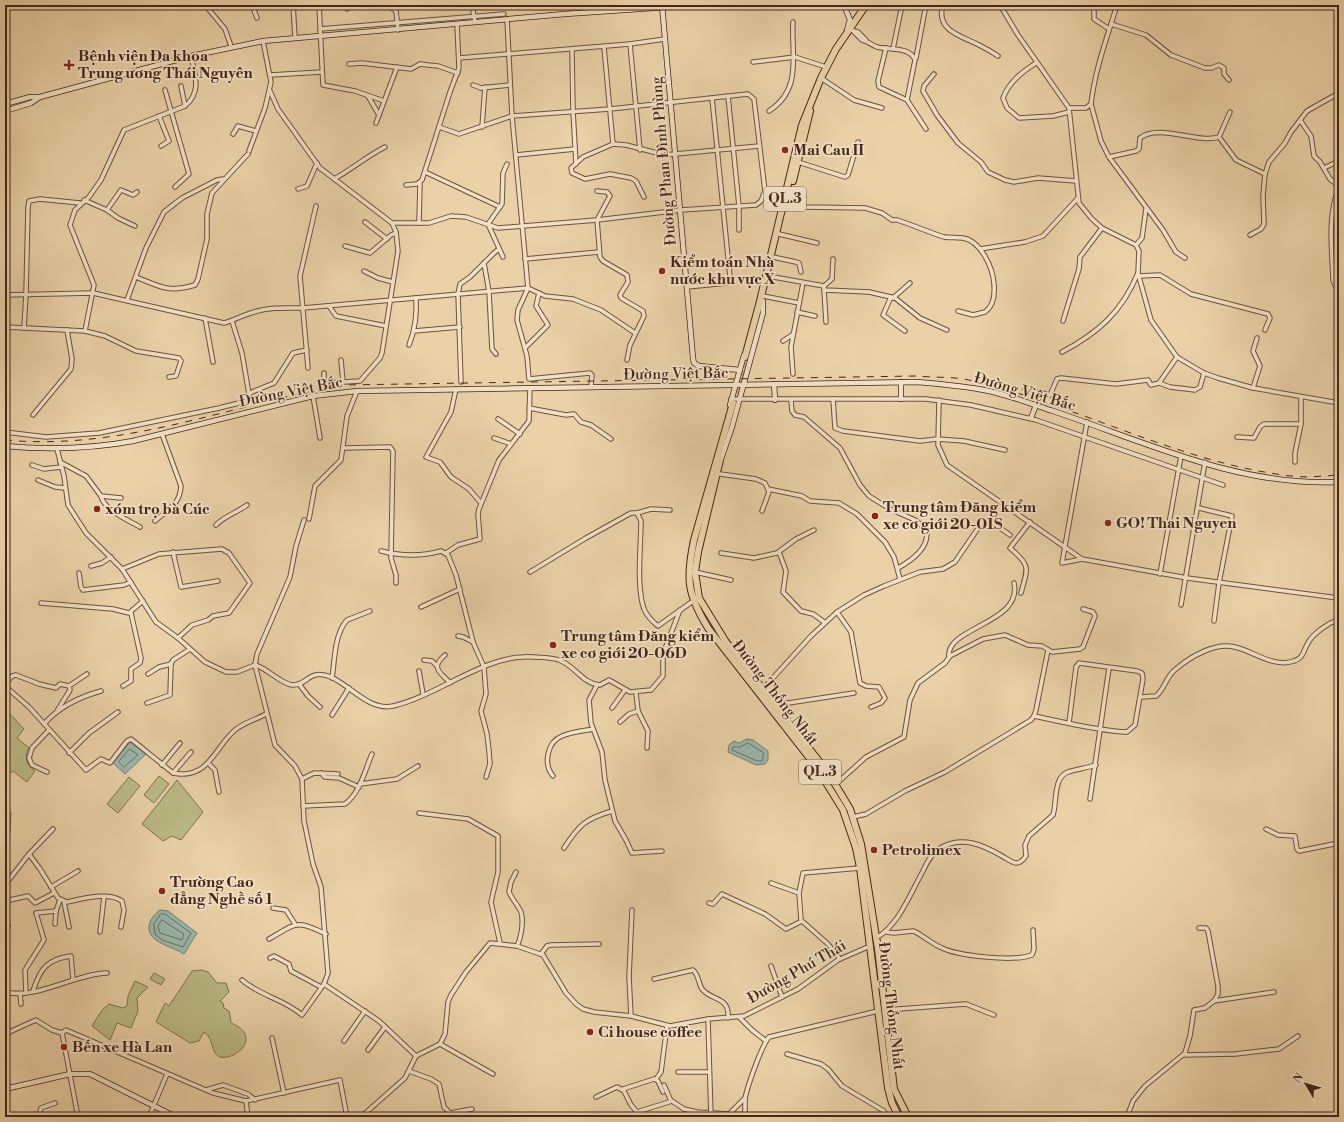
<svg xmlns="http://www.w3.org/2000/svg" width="1344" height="1122" viewBox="0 0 1344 1122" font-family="'Libre Bodoni',serif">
<rect width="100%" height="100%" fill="#ead1a7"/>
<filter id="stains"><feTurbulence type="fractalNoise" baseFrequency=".005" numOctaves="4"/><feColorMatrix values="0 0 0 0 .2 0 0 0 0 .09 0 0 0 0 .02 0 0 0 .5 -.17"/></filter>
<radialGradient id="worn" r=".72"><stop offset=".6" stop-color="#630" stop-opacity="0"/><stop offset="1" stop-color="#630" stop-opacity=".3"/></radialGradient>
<g fill="#baba85" stroke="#807050">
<path d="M5,709l19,20 -7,9 12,10c-5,9 -3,17 6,23l-8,11 -14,-11 -8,5z"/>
<polygon points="159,776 169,784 154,803 144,795"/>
<polygon points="129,777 140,786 118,813 107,804"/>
<polygon points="177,780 203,812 181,840 172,836 163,841 142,824"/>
<polygon points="5,812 11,812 10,834 5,834"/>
<path d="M202,970l6,2 9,11h9l3,9 -9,9 3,2 1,5 5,3 2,11c4,4 11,5 14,12 6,13 -14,26 -25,23 -10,-3 -5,-18 -16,-25l-5,9 -9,2 -34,-21 9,-19 4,3 23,-35z"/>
<polygon points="154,973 165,979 161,985 150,979"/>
<polygon points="135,981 148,987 137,998 138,1011 131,1028 117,1023 110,1040 92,1026 102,1010 109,1004 123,1008 127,1006 128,996"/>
</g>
<g fill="#98b7ac" stroke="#777d72">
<polygon points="747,739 753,740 768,751 768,760 765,764 756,765 728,752 729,745 734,741 739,743"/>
<polygon points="130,742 146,754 125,774 113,763"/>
<path d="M160,910l8,1 29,22 -13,21c-12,-8 -41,-12 -34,-32 2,-5 6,-9 10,-12z"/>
</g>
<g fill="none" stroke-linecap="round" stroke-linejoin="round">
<g stroke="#6e6e63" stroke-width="1">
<polygon points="748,743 764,753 762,761 757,761 732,750 733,747 740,747"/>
<polygon points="130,749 138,755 124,767 119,762"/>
<polygon points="161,914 165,914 191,933 183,947 162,940 155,934 154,924"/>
<polygon points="162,920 184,934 182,940 160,933 158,927"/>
</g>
<polyline stroke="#c9af8b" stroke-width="6" stroke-dasharray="6 3" stroke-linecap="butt" points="735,403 748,357"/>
<g stroke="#6e513d" stroke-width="5.5">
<g id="street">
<polyline points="205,5 225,29 231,46"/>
<polyline points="252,5 257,18"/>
<polyline points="293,5 295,37"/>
<polyline points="319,5 323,85 355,91 384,101"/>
<polyline points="346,5 347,9"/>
<polyline points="387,5 396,11 398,30"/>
<polyline points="472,5 475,22"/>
<path d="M943,5c-8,26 19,31 36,40 6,3 13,7 19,11"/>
<polyline points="1000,5 1018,35 1069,108 1079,203 1092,219 1102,228 1136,245 1139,251 1138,273 1151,320 1177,357 1204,373 1218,378 1253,388 1339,403"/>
<polyline points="1094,5 1094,19 1109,29"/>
<polyline points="1111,24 1146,35 1171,55 1205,68 1211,68 1219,65 1224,68 1224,74 1229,80"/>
<path d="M850,28l12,12c6,1 9,5 15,7 11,3 33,-1 38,13l-8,40"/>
<polyline points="320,29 504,14"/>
<polyline points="854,31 858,32 866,40"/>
<polyline points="630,44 640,150"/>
<polyline points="604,47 613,144"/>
<polyline points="886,48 878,81 879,87 907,100 926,129"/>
<polyline points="572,49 573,111 576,164"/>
<polyline points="893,49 902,5"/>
<polyline points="459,58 630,44 665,39"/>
<polyline points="916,58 925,10"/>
<polyline points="753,62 795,57 826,67"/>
<path d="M1036,63c-14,9 -27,19 -33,35l4,10 12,10 34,-2 16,-4"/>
<polyline points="349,64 362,63 411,69 420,64 428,65 438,66 458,73"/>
<polyline points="934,74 924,86 923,91 937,115 958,143 981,162 988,172 1005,180 1014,182 1038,178 1076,181"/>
<polyline points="270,75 322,72"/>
<polyline points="821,78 854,100 882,108"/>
<polyline points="473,85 481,88 510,85"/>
<polyline points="181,86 185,106"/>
<polyline points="165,90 189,174 175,187"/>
<polyline points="270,91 278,109 320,168 392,223 429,223 451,216 466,217 498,228 597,220 681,210 756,205 761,201 765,191 754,99 748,94 610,109 512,116 459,134 439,127"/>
<polyline points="368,96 379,115"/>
<polyline points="728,96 739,206 739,230"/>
<polyline points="1091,104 1101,141 1109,157 1163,230 1176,252 1185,258"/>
<path d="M1069,108h17l5,-4c4,-35 16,-66 26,-99"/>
<path d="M769,111c34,-22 22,-56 24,-89"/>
<polyline points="159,116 169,141 161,146"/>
<polyline points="1300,120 1311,136 1314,156 1320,162 1330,179 1339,186"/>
<polyline points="376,123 397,67"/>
<polyline points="482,127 485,87"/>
<polyline points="233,134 238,126 256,131"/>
<polyline points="1219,137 1236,160 1265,174"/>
<polyline points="249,151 265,108 271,82 263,41"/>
<polyline points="516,155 575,149"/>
<path d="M1109,157l27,-6 3,-2 1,-11c19,-15 57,6 79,-1l11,-25"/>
<polyline points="798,162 845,177 848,175 858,142"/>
<polyline points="1324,168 1339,161"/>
<polyline points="425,172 500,207"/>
<path d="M334,179c18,-10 33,-23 51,-32"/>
<polyline points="406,185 417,184 422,180 450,92 459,68 457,24"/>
<path d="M1339,187c-12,30 -7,62 -6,93l2,5 4,3"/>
<polyline points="298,189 307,186 317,163"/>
<polyline points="597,191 607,192 610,196 597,220 600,257 603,261 627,275 628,282 620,295 621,298 643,311 644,316 630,345 627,360"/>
<polyline points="644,197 636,181 631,178 610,174 585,179 572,173 571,168 583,157 613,144 626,145 665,155 759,146"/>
<polyline points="84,200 107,210 118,218 135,226"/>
<path d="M787,203l18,4 60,1 17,5 10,7h5c16,5 31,12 47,17 6,1 13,0 19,1 18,3 30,30 31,46 1,11 0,22 -9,28l-12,3 -15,-4"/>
<polyline points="107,210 121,190 133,195 137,192"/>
<polyline points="365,222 387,239"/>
<polyline points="419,223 420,182"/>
<polyline points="779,234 817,243"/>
<polyline points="1250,235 1261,229 1264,224 1263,196 1265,174 1269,162 1285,143 1291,132 1307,111 1339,93"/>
<polyline points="1136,245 1142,238 1146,209"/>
<polyline points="345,246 370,253 391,235 396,233"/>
<polyline points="980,249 1025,242 1043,236 1078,198"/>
<polyline points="503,257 488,224 502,204 503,173 507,164"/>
<polyline points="773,257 796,262 799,263 801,272"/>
<polyline points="525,259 599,252"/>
<polyline points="484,263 489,292 492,349 496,354"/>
<polyline points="364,271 378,278 393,282"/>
<polyline points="768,276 824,286 824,290 869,292 895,298 920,318 947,330"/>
<polyline points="1139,276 1160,275 1191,294 1268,314 1270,318 1265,330"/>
<path d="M136,277c25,10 32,16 59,8l3,-6 9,-40v-25l5,-21 36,-39"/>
<polyline points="824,286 832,279 833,259"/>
<polyline points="687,287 727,283 730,277 712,98"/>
<polyline points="824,290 826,322"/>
<path d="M5,295l88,-2 131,30c11,-3 19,-8 30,-11 16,-5 32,-4 49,-4l225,-20 -16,-172 -5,-97"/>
<polyline points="763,296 799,303"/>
<polyline points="891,297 883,315 905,331"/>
<polyline points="893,298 910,283"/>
<polyline points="127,300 146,248 164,212 182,198 217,180 223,179"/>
<polyline points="329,306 336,316 386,326"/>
<polyline points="797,312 815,316"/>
<polyline points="205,318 213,362"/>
<polyline points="232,321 242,353 249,394"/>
<polyline points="1063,321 1079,269 1080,257 1102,228"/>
<polyline points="5,327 85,331 105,336 136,351 179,358 181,361 176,376 169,377"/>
<polyline points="24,328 26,294 28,208 29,201 40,199 80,203"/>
<path d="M85,331l9,-46 -24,-60 5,-15 14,-13 12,-17 23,-50 61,-24c17,-14 10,-31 6,-50"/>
<polyline points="414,331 460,327"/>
<polyline points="783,341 792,335"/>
<path d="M409,345c6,-15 8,-31 7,-47"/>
<polyline points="526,347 548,325 536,306 539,293"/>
<path d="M1062,352c36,-19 60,-40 76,-79"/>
<polyline points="341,360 343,382"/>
<polyline points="308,368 300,276 316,206"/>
<polyline points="324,373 324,379 327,383 360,381 380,358 382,353 398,251 396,232 392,223"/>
<polyline points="793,374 791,347 803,283"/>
<polyline points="461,382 458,294 460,284 470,277 494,253 499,249"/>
<polyline points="1159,383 1177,357"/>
<polyline points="591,387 592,375 590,373 529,379 527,356 517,320 518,310 528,288 545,296 573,299 601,310 635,333"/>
<polyline points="1253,388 1260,366 1253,351 1257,338"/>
<polyline points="456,389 451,412 426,457 440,462 451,477 469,489 481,503"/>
<polyline points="1025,389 1050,395 1057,379 1061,378 1116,384 1148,380 1151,385 1159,383 1170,387 1195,390 1200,387 1204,373"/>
<polyline points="313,396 320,438"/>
<polyline points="731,399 926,399 971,405 1036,420 1223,485"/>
<polyline points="833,399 835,428 843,431 920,441 937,439 964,441 1005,450"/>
<path d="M791,400l1,11 3,4 9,2 36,31 20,37 9,11 21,13 25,11 11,9c5,18 -15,32 -28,39"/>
<polyline points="939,400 938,445 947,465 1082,559 1187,578 1338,598"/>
<polyline points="529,408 566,415 574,414 581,422 591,425 611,439"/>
<polyline points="33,415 71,369 72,359 67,330"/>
<polyline points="498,419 520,434"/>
<polyline points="5,432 46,437 99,433 219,408 239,403 252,392 274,383 293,353 307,350"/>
<polyline points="1237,437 1254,438 1260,427 1264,424 1301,424"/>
<polyline points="494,438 511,444"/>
<polyline points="344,448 390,447 393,451 391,558 396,575 396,583"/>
<path d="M57,449l7,27 4,29 18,28 36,36 34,53 22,16 27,24 21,10h11l18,-7c12,3 26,19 37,20 16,1 16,-17 39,-8 20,9 38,34 62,29 41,-9 89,-48 130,-49 6,-1 31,1 36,3 15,5 24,24 41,25l9,-5 21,12 21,-2 12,-14v-22l17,-44"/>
<polyline points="60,462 86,476 101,496 121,498"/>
<polyline points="1295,462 1295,453 1301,424 1301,397"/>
<polyline points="32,465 44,469 61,467"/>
<polyline points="720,474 756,479 765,483 769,492 762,511"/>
<polyline points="38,480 55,487 65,488"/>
<polyline points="768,489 802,496 810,501 839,503 857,514 885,542 894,557 900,579"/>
<path d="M101,496c3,14 27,24 39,31"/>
<polyline points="1199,508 1232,516 1219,583 1214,621"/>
<polyline points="637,513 651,509 670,510"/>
<polyline points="309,519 315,486 341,460 347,416 357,391"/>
<path d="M155,521c13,-12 25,-16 26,-35l-19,-52"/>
<path d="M216,525c7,-8 22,-13 31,-20"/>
<path d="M381,551c20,5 39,6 60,0l7,4 8,20 17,67 11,25 2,27 -5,17 6,23 2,17 1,13 -4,13"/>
<polyline points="173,552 181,587 218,581"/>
<polyline points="779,552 786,571 783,592 801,611 813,614 824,622"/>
<polyline points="446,553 458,545 480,539 478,514 479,509 499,460 529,421 530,388"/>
<polyline points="721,553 754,558 777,553 796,539 814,530"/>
<polyline points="1082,559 1062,563 1087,422"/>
<polyline points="91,566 102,563 111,557"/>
<polyline points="122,569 159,554 222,549 229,553 250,583 229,613 213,616 208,620 192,625 178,638"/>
<path d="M530,572l56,-34 45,-25h6l4,8c0,24 -5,66 3,88 3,7 9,13 14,17l35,-25"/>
<polyline points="695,572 731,580"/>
<polyline points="79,573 81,587 83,590 124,585 131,582"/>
<polyline points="1160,574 1181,456"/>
<path d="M1021,593c7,-26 10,-27 -11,-45l20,-26"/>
<polyline points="41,603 113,609 129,613 143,601"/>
<polyline points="1181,605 1205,462"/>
<polyline points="421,607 460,589"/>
<polyline points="837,612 851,632 860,683 866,686 879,687 885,698 881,703 871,707"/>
<polyline points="458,636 463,637 473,642"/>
<path d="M445,655c-15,13 -5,17 5,28"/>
<path d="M949,657c-4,-30 74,-33 65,-74"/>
<polyline points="424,660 432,661 437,666"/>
<polyline points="419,671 423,694"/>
<polyline points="148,674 159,667 171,664"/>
<path d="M332,678c3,-19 2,-43 15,-58l23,-9"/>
<polyline points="299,684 308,696 320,707"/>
<polyline points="5,685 12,676 16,675 39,684 56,688 60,684 69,686 70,690 57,711"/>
<polyline points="597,685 589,700 591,723 602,752 605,780 615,821 626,840 632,853 662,851"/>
<path d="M5,686l24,21 57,63 15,-11 9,4 17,-22 4,-2 42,34c36,7 41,-25 62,-43 8,-7 22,-11 31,-16"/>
<polyline points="69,686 87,674"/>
<polyline points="123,686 131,681 131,669 140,663 141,658 131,613"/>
<polyline points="762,690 811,636 837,612 864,595 884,586 920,572 943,569 955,562 983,521 990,521 1010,535"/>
<polyline points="636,693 638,711 648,731 647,748"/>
<path d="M1141,697l15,-1c9,-7 10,-20 20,-27 14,-12 39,-27 59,-22 18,4 38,21 59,14 10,-3 9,-10 14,-18 5,-10 21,-20 31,-24"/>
<polyline points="147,703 170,695 171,664 173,660 190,649"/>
<polyline points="775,705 854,693"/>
<polyline points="612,708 625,690"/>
<polyline points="332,715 349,688"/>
<path d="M1034,716c30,6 63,15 93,16l8,-7 8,-46 -1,-6 -5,-2 -58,-8 -3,4 -7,56"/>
<polyline points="620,722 629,714 638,711"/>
<path d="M44,724c15,-17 35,-27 57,-33"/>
<polyline points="69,753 89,733 118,712"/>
<polyline points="209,764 215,770 219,792"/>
<polyline points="162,765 180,743"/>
<polyline points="47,772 32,765 29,758 32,748 49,730"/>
<polyline points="173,773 191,752"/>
<polyline points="321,773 325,777 339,778 359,787"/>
<path d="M553,776c-10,-12 -6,-34 9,-40 9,-4 21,-5 31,-7"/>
<polyline points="302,779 314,773 338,774"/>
<polyline points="360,784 397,779 418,766"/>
<polyline points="836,784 866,757 904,737 910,700 918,683 945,663 950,656 983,639 1005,635 1028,645 1042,646 1052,652 1080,649 1083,647 1095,616 1093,612 1083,609"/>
<polyline points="1090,799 1109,668"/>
<path d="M303,806l42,-2c15,-11 20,-34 27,-50"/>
<polyline points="419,813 468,819 498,836 498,872 491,902 500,943"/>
<polyline points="853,817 866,814 905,791 945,772 1031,720 1034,716 1036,710 1048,650"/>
<polyline points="1266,829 1278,835 1295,836 1297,849 1299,851 1339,843"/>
<path d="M564,848c15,-23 21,-29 48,-37"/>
<path d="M29,854l11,15 18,29 9,4c15,-3 41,-11 55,-1l2,9 -3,17"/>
<path d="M516,872l-5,10 -2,10c3,7 9,13 12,20 3,9 0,26 -4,34"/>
<polyline points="771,883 799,893 801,920"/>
<polyline points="5,885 29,854 53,829"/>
<polyline points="51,887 78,871"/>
<polyline points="799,893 803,873 860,868"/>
<polyline points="5,901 28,896 35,903 54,893"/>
<polyline points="64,902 69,927"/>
<polyline points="709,903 713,904 722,894 765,914 786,929 802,921 828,944 840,959"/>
<polyline points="273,908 286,910 295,924"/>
<polyline points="55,924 56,911 60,900"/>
<polyline points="1199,928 1206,928 1208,931 1218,986 1218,994 1214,1001"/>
<polyline points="5,929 8,926"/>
<polyline points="100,932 104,897"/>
<path d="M886,932l8,1 19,-2c7,2 19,13 29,17 17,8 72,14 90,7l2,-6 -1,-19"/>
<path d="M876,938c23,-13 34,-44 47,-67 4,-9 9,-19 19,-24 21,-11 41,-2 60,9 4,2 10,7 14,7 4,0 8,-4 10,-7l-1,-11 4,-9 24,-21c4,-12 0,-38 15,-43 9,-3 19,-4 28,-7"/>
<path d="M269,939c28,-16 27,-20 57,-5"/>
<polyline points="541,954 547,946 551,945 599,944"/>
<polyline points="270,958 274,956 289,964 291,971 321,987"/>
<polyline points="771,966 782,997"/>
<path d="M654,979l39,-9c6,5 5,13 9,19 9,12 28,7 26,29"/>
<path d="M242,980c18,16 42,19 60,35l22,-31 4,-11 -7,-86 -8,-23 -9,-43 -2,-42 -7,-13 -20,-21 -20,-80 2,-11 33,-77 6,-31 8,-26"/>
<polyline points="324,984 379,1021 416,1056"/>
<path d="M33,991c7,-22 14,-32 38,-35l2,23"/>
<path d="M5,992c32,8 69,-18 102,-19"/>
<polyline points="20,993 21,1004"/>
<polyline points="26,993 25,970 44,940 36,913 56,911"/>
<polyline points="885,1010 966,1004 994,1015"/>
<polyline points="631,1016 629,977 632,910"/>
<polyline points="739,1017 752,1030 766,1041"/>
<polyline points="708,1019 711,1117"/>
<polyline points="5,1034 36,1020 52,1030 62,1033"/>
<polyline points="272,1038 284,1093"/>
<polyline points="344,1041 365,1011"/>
<polyline points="440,1044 493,1074"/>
<polyline points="368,1050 385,1027"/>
<polyline points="787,1054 821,1064 828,1069 842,1086 884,1111 886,1117"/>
<polyline points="1183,1055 1235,1054 1279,1049 1298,1036"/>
<polyline points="409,1071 431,1079 439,1084 444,1107 450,1113 472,1109"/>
<polyline points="678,1072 709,1072"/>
<polyline points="656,1079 661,1072 667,1026"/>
<polyline points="664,1085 671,1101"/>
<polyline points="623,1089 654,1079 658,1081 663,1092"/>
<polyline points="206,1090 223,1085 248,1094 255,1100"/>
<path d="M596,1097l21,-10 7,4 7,14 6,7 35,-11 12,8 13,3 48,3c0,-6 0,-11 0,-16 2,-12 17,-54 24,-62l109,-26"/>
<polyline points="246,1101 248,1117"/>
<polyline points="728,1115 745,1098"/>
<polyline points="745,1115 774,1117"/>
<polyline points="38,1117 41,1108 55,1103"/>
<polyline points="78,1117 62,1033 66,1030 213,1093 246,1101 340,1080 347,1117"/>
<polyline points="149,1117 167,1074"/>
<polyline points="361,1117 405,1078 416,1056 440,1044 445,1034 448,1002 451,995 466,972 490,943 517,946 543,955 566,993 576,1004 583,1009 594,1012 631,1016 670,1026 708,1019 744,1016 798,989 838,960 870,946"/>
<polyline points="1127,1117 1133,1101 1145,1086 1185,1053 1190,1036 1194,1010 1205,1008 1214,1001 1274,992"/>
</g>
</g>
<g stroke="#45261a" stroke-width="6">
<g id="secondary">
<polyline points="662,5 693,358 694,363 699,366 740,370"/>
<polyline points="844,5 850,20 847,30"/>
<polyline points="5,104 30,97 40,97 191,56 263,41 565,14 697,5"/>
<polyline points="5,111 31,103 40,97"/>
<polyline points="901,382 901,399"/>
<polyline points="774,384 775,400"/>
<polyline points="730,405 744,355"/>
<polyline points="1031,418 1036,405"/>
<path d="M5,446c44,4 85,3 128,-5l180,-45 44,-5 560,-9c24,2 48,4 72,9 22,5 43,13 64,20 93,31 186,76 286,71"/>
<polyline points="720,462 732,427 763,313 763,301"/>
<polyline points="5,1089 70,1074 90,1074 176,1117"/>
</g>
</g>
<g stroke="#45261a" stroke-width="8">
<g id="highway">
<polyline points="793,181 810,111"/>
<polyline points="745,357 760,301 802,125 821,78 836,49 866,5"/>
<path d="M733,403l-39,137c-8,38 -7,54 14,88l107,137 28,45 13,38 4,20 28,220 4,15 7,14"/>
<polyline points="720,460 698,552 695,572 699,598 726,642 829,774 850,809 861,844 878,949 894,1089 908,1117"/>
</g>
</g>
<use href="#street" stroke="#f1e1c6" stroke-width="3.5"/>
<use href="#secondary" stroke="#f1e1c6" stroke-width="4.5"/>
<use href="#highway" stroke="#ead1a7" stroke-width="6"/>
<path stroke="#45261a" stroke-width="1" stroke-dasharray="7 7" stroke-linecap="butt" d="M5,440c117,11 223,-34 336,-55l575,-9c18,2 39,0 57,5 107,25 207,82 318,95 15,2 32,0 48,-1"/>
</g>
<g fill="#8f2418" stroke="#f1e1c6" stroke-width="1.5">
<path d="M67 59h4v4h4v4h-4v4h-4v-4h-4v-4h4z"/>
<circle cx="785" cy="150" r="4"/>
<circle cx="662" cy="271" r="4"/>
<circle cx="97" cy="509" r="4"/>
<circle cx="875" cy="516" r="4"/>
<circle cx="1108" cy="523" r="4"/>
<circle cx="553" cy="645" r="4"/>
<circle cx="874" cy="850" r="4"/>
<circle cx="162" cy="891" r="4"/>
<circle cx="590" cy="1032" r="4"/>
<circle cx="64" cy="1047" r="4"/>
</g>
<g text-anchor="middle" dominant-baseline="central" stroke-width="3.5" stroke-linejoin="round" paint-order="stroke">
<g fill="#f1e1c6" stroke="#795e4e" stroke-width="1">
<rect x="764" y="187" width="42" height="24" rx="3"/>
<rect x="799" y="760" width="42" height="24" rx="3"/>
</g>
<g font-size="14" font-weight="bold" fill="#45261a">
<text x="785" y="199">QL.3</text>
<text x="820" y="772">QL.3</text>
</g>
<g font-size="15" font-weight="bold" fill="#45261a" stroke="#f1e1c6" text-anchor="start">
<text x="78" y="56">Bệnh viện Đa khoa<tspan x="78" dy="17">Trung ương Thái Nguyên</tspan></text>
<text x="793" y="150">Mai Cau II</text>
<text x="670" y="262">Kiểm toán Nhà<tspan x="670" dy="17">nước khu vực X</tspan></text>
<text x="883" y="507">Trung tâm Đăng kiểm<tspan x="883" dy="17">xe cơ giới 20-01S</tspan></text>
<text x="105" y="509">xóm trọ bà Cúc</text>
<text x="1116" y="523">GO! Thai Nguyen</text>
<text x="561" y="636">Trung tâm Đăng kiểm<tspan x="561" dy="17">xe cơ giới 20-06D</tspan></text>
<text x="882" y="850">Petrolimex</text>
<text x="170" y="882">Trường Cao<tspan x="170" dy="17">đẳng Nghề số 1</tspan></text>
<text x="598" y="1032">Ci house coffee</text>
<text x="72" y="1047">Bến xe Hà Lan</text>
</g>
<g font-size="15" fill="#45261a" stroke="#f1e1c6">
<text transform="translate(664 161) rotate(-95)">Đường Phan Đình Phùng</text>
<text transform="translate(676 374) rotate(-1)">Đường Việt Bắc</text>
<text transform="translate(291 392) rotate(-11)">Đường Việt Bắc</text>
<text transform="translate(1025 392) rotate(16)">Đường Việt Bắc</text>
<text transform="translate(775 693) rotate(52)">Đường Thống Nhất</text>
<text transform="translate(797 972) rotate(-30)">Đường Phú Thái</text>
<text transform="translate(891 1006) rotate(83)">Đường Thống Nhất</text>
</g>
</g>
<rect width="1344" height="1122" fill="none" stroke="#ead1a7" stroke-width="20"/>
<rect x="6" y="6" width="1332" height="1110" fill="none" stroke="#45261a" stroke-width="2"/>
<rect x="10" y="10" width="1324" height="1102" fill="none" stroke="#45261a"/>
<g transform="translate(1306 1084) rotate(308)" stroke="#f1e1c6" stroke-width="3" paint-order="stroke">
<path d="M0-3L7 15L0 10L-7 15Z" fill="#45261a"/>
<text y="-6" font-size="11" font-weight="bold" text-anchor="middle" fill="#45261a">N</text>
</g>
<rect width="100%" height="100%" filter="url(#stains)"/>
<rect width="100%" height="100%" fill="url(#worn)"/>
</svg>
